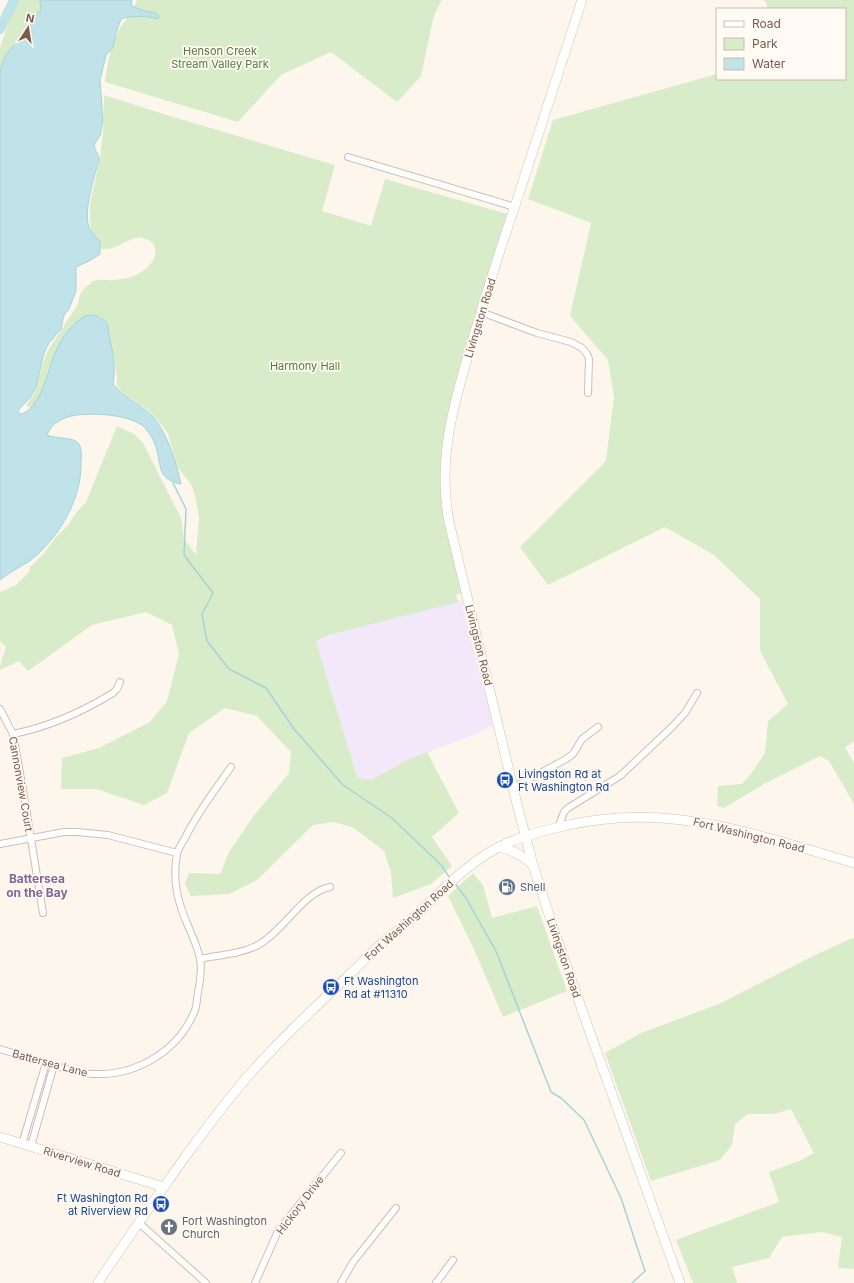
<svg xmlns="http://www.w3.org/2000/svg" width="854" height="1283" viewBox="0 0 854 1283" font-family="Inter,sans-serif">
<rect width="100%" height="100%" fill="#fdf6ec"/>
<polygon fill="#f3e8fa" points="461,600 493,725 471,736 411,758 371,780 357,777 316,641 413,604"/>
<g fill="#d8ecc9">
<polygon points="16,0 45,0 44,8 0,79 0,48"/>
<path d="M137,0h305l-8,15 -13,61 -24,26 -66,-50 -50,23 -43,47 -133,-40c2,-17 6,-37 14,-52 6,-10 15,-18 18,-30z"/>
<polygon points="763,0 854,0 854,742 845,747 854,763 854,804 829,761 820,756 764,784 724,808 717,806 718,786 742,784 751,774 765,753 768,721 788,704 760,651 760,599 714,555 665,527 548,585 520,547 606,461 614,397 608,360 570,316 591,223 528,199 553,120 717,74 717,79 845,79 845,9 767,9 767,4"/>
<path d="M104,95l66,21 165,49 -13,46 49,15 14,-47 126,36 -67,241 19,137 -7,1 2,8 -128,33 -14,6 41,136 14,3 40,-22 16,-6 32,61 -27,24 20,29 -21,18 -38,14 -2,-26 -7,-21 -30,-23 -20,-6 -21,3 -56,55 -28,14 -38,2 -6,-12 4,-11 31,1 9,-22 23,-34 37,-45 2,-21 -34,-36 -32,-8 -36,25 -22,60 -23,12 -48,-16h-35l1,-31 37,-10 51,-26 17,-21 12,-47 -7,-29 -26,-13 -54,13 -64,46 -9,-10 -19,9v-4l6,-19 -6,-6v-49l16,-7 13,-13 1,-5 15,-15 10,-14 13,-13 8,-12 10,-11 31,-76 17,8 9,9 38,75 3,21 12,16 3,-38 -4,-22 -4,-11 -13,-16 -10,-34 -4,-6 -17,-19 -21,-13 -9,-10v-10l-9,-44c2,-15 -18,-22 -29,-13l-46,89 -7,-2 9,-14 8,-29 4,-11 26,-40c5,-6 5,-10 7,-17 2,-5 11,-13 16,-15 6,-1 13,1 19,0 6,-1 14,-2 19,-4 13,-6 27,-18 19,-33 -21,-17 -33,12 -54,5l-8,-12 -1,-21v-12l10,-45 3,-26z"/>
<polygon points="473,873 483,885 492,918 537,906 567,991 503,1017 473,947 448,896"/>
<polygon points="854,938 854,1269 838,1268 842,1237 822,1232 782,1237 769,1258 732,1267 737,1283 693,1283 676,1240 779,1202 769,1172 799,1161 814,1153 791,1109 774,1114 748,1114 735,1124 732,1145 720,1160 651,1181 605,1053 641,1033 721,1003 811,957 850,939"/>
</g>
<path fill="#bfe3e8" stroke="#a5d3da" d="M40,0h92l-1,5 10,5 14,3 4,3 -1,3c-11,-3 -25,-4 -37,0l-5,14 -3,15 -7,7 -6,25 3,40 -3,16 -5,7 -1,4 5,10v4c-5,15 -17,54 -9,68 2,5 7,9 10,12v13l-9,6 -15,7v24l-7,18 -5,6 -3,14 -12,14 -5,10 -8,34 -6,11 -10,10 -2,4 2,2c19,-2 29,-45 35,-61 5,-12 13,-24 23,-32 4,-4 7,-6 13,-6 6,0 13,4 16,9 1,3 2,8 2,12 4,16 7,31 4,48 4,4 7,8 11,11 7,6 16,10 23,16 19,16 29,50 34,73 -27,-5 -18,-22 -27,-42 -2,-5 -8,-14 -12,-17 -17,-11 -47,-12 -66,-10 -12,2 -25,8 -29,20 9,4 24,2 30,7 6,5 4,16 4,23 0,36 -23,73 -50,95 -10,7 -22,12 -31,20v-510l5,-14 17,-21 11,-18 8,-7z"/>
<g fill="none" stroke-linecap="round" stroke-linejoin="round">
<g stroke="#a5d3da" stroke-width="1.5">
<polyline points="173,483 186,509 184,555 213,593 202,614 207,641 229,669 266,688 294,729 343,785 392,818 442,866 449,877"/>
<polyline points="456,885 466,898 496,951 551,1092 561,1098 584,1120 621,1198 645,1271 632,1283"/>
</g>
<polyline stroke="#bfe3e8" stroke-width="10" points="0,29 14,0"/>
<g stroke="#d1beb0" stroke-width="8">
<g id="street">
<polyline points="348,157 515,207"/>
<polyline points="481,312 537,333 571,342 582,348 587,354 589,359 588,393"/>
<polyline points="0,709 13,734 22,784 43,913"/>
<path d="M13,734c35,-7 69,-22 100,-41l4,-4 3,-7"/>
<polyline points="513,788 566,759 573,754 582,739 598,727"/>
<polyline points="558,828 564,812 568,808 620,776 672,727 685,713 697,693"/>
<polyline points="0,844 64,832 77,832 108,835 177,853"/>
<path d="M200,959c19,-4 41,-5 58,-14 25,-13 45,-53 72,-58"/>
<path d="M0,1049c16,5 33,10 49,15 15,4 30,10 45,10 42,2 85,-23 101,-64 2,-6 2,-12 3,-18 2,-10 4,-23 2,-33 -2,-11 -7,-21 -11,-31 -11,-24 -17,-47 -12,-74 1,-5 5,-11 8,-16 12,-25 30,-48 46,-71"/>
<polyline points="22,1144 46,1063"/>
<polyline points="31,1146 54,1065"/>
<polyline points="139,1223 206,1283"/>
<polyline points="255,1283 278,1231 341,1153"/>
<polyline points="341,1283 353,1262 396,1208"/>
<polyline points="436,1283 453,1260"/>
</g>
</g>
<g stroke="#d6c0b0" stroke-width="10">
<g id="secondary">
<path d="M582,0c-23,70 -45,140 -68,209 -15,44 -29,88 -42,133 -18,61 -35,116 -23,180l69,286 15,57 22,68 33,94 92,256"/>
<path d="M499,847c13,3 23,8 33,17"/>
<polyline points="0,1137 164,1187"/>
<path d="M98,1283c27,-42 56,-82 85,-123 21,-29 42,-57 65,-84 31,-35 65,-67 99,-99 14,-13 27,-28 42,-40 6,-5 13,-9 19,-15 29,-25 55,-56 89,-74 30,-16 87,-28 121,-30 81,-6 159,23 236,45"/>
</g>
</g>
<use href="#street" stroke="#fff" stroke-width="6"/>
<use href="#secondary" stroke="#fff" stroke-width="9"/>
</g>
<defs>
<g id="bus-disc" transform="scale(0.9)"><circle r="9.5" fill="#1a4fb4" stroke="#fffaf3"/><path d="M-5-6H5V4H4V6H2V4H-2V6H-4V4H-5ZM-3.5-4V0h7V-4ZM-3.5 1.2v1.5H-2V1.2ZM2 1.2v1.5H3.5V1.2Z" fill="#fff"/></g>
<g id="fuel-disc" transform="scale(0.9)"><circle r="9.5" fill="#5c6f8a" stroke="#fffaf3"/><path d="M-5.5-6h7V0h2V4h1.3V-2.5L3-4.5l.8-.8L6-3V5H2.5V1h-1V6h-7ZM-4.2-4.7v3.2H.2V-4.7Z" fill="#fff"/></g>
<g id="church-disc" transform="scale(0.9)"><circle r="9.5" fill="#6b7280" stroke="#fffaf3"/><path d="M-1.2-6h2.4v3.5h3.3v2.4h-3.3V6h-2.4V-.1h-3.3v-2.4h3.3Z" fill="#fff"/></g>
</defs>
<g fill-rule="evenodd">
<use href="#bus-disc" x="505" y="780"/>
<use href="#fuel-disc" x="507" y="887"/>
<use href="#bus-disc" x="331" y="987"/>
<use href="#bus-disc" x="161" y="1204"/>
<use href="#church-disc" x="169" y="1227"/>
</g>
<g text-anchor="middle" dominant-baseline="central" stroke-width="3.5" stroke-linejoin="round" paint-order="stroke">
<g font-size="11" fill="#537a41" stroke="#fffaf3">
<text x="220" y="51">Henson Creek<tspan x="220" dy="13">Stream Valley Park</tspan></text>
<text x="305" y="366">Harmony Hall</text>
</g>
<g font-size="11" fill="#7a5c4d" stroke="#fffaf3">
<text transform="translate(480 318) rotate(-73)">Livingston Road</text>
<text transform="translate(479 645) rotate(76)">Livingston Road</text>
<text transform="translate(21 784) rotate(80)">Cannonview Court</text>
<text transform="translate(749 835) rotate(14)">Fort Washington Road</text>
<text transform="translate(409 920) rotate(-42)">Fort Washington Road</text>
<text transform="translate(564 958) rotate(71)">Livingston Road</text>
<text transform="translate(50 1063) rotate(15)">Battersea Lane</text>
<text transform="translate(82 1162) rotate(17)">Riverview Road</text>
<text transform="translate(300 1205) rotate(-53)">Hickory Drive</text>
</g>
<g font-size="11" fill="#164399" stroke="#fffaf3" text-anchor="start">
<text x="518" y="774">Livingston Rd at<tspan x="518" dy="13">Ft Washington Rd</tspan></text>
<text x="344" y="981">Ft Washington<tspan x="344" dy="13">Rd at #11310</tspan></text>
<text x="148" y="1198" text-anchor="end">Ft Washington Rd<tspan x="148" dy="13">at Riverview Rd</tspan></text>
</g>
<g font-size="11" fill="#4e5e75" stroke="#fffaf3" text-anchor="start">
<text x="520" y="887">Shell</text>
</g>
<g font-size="11" fill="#5b616d" stroke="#fffaf3" text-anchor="start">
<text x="182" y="1221">Fort Washington<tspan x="182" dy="13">Church</tspan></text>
</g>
<g font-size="12" font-weight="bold" fill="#846695" stroke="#fffaf3">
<text x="37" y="878">Battersea<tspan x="37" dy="14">on the Bay</tspan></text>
</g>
</g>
<rect x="716" y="8" width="130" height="72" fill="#fffaf3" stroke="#cabbb1"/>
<rect x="724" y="21" width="20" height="6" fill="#ffffff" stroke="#cabbb1"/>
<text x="752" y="28" font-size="12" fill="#7a5c4d">Road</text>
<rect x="724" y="38" width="20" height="12" fill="#d8ecc9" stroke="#cabbb1"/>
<text x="752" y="48" font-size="12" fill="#7a5c4d">Park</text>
<rect x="724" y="58" width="20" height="12" fill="#bfe3e8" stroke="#cabbb1"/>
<text x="752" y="68" font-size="12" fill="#7a5c4d">Water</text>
<g transform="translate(28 28) rotate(12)" stroke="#fffaf3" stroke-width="3" paint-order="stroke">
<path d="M0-3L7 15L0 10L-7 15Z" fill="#7a5c4d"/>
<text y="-6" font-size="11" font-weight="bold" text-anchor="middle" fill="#7a5c4d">N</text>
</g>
</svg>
